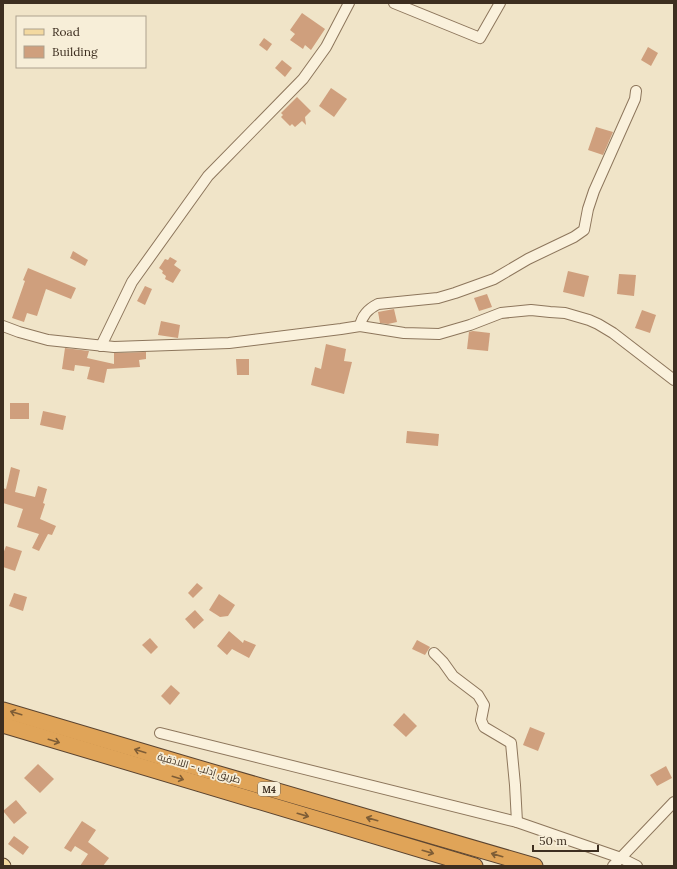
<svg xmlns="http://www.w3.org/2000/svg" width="677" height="869" viewBox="0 0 677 869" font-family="Lora,Cairo,serif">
<rect width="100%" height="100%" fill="#f0e4c8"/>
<g fill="#cf9f7d">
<polygon points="302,13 325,29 311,50 305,45 303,49 290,40 295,34 290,30"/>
<polygon points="264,38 272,44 267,51 259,45"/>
<polygon points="648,47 658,53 651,66 641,60"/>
<polygon points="282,60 292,68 285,77 275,68"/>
<polygon points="331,88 347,99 334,117 319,106"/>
<polygon points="297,97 311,111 305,117 306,125 302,121 295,127 292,124 290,126 281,117 283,115 281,113"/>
<polygon points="596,127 613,132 603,155 588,150"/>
<polygon points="73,251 88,260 85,266 70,258"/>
<polygon points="170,257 177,261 174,265 181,270 173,283 165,279 166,276 162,273 163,271 159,268 165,259 168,260"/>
<polygon points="28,268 76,288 71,299 46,289 37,316 27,313 24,322 12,318 25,281 23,280"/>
<polygon points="568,271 589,276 584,297 563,292"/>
<polygon points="619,274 636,275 634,296 617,294"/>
<polygon points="145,286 152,289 145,305 137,301"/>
<polygon points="487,294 492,307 479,311 474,298"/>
<polygon points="394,309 397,322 388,324 380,323 378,312"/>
<polygon points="642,310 656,315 650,333 635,328"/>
<polygon points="161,321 180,325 178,338 158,335"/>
<polygon points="473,331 490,333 488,351 467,349 469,332"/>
<polygon points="326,344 346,349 344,361 352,362 344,394 311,385 315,367 321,369"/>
<polygon points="65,348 89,351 87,358 114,364 114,353 146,352 146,359 139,360 140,367 107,369 104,383 87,379 90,367 75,365 74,371 62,369"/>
<polygon points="236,359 249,359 249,375 237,375"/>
<rect x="10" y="403" width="19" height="16"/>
<polygon points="43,411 66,416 63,430 40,425"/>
<polygon points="407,431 439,434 438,446 406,443"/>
<polygon points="11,467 20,470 15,492 35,497 38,486 47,489 43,503 45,504 40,519 56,526 52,535 48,534 39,551 32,548 39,534 17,527 23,509 3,503 3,488 6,489"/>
<polygon points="6,546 22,551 15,571 3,567 3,554"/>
<polygon points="197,583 203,588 193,598 188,593"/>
<polygon points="14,593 27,597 23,611 9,606"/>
<polygon points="219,594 235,605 228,616 220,617 209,610"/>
<polygon points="195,610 204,620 194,629 185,619"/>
<polygon points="229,631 243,643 244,640 256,645 249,658 232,649 227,655 217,646"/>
<polygon points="150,638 158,647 151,654 142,645"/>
<polygon points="417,640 430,647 425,655 412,649"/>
<polygon points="171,685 180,693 170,705 161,696"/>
<polygon points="404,713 417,726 406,737 393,725"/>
<polygon points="530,727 545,733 538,751 523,745"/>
<polygon points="38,764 54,779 40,793 24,778"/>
<polygon points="666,766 672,778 657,786 650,775"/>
<polygon points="16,800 27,813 14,824 3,811"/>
<polygon points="82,821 96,830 88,842 109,858 103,866 80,866 88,854 75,846 71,852 64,848"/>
<polygon points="14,836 29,847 23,855 8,844"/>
</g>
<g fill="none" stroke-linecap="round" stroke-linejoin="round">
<g stroke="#8d765c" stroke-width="12">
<g id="minor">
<polyline points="394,3 480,38 500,3"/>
<polyline points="3,326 19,332 48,340 114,347 229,343 341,329 360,326 404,333 439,334 470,325 501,313 531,310 550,312 565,313 589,320 598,324 613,333 674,380"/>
<path d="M360,326c2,-11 8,-17 18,-22l60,-6 17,-5 39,-14 34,-20 46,-22 10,-7 4,-21 6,-18 41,-92 1,-8"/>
<polyline points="101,346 132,282 208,176 303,79 326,47 349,3"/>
<polyline points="434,653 443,662 453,676 478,695 484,705 481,720 484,727 511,743 515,785 517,822"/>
<polyline points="160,733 517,822 621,858 637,866"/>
<polyline points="613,866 674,802"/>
</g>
</g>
<g stroke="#5b4430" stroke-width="15">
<polyline id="major" points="3,865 4,866"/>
</g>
<g stroke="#5b4430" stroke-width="17">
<g id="highway">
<polyline points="3,710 178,762 535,866"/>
<polyline points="3,725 475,866"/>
</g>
</g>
<use href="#minor" stroke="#faf1dc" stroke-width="10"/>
<use href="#major" stroke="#f3d9a0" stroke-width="13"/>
<use href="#highway" stroke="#e0a458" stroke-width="15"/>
</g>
<defs><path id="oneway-shaft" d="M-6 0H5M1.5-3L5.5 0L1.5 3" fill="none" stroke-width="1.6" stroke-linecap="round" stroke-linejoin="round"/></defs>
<g stroke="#7e5d36">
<use href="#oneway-shaft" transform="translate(16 713) rotate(-163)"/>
<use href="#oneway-shaft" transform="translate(54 741) rotate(17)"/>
<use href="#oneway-shaft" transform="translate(140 751) rotate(-163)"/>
<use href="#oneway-shaft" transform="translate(178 778) rotate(17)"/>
<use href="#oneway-shaft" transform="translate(303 815) rotate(16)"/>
<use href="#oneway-shaft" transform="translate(372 819) rotate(-164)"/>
<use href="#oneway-shaft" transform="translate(428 852) rotate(16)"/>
<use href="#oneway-shaft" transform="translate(497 855) rotate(-164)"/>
</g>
<g text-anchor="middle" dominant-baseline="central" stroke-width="3.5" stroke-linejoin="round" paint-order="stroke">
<rect fill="#f7eed8" stroke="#756857" stroke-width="1" x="258" y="782" width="22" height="14" rx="3"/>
<g font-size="9" font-weight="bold" fill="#3d2e20">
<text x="269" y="789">M4</text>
</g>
<g font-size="10" fill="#3d2e20" stroke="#f7eed8">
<text transform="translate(199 768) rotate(16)">طريق إدلب - اللاذقية</text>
</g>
</g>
<rect width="677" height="869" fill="none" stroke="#3d2e20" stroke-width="8"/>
<rect x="16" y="16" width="130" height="52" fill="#f7eed8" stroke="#ada18e"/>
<rect x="24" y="29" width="20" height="6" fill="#f3d9a0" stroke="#ada18e"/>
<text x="52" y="36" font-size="12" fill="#3d2e20">Road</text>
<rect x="24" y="46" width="20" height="12" fill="#cf9f7d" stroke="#ada18e"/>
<text x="52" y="56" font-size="12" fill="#3d2e20">Building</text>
<path d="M533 845v6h65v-6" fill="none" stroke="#3d2e20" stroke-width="2"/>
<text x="539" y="845" font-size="12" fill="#3d2e20" stroke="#f7eed8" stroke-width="3" paint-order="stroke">50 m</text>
</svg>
